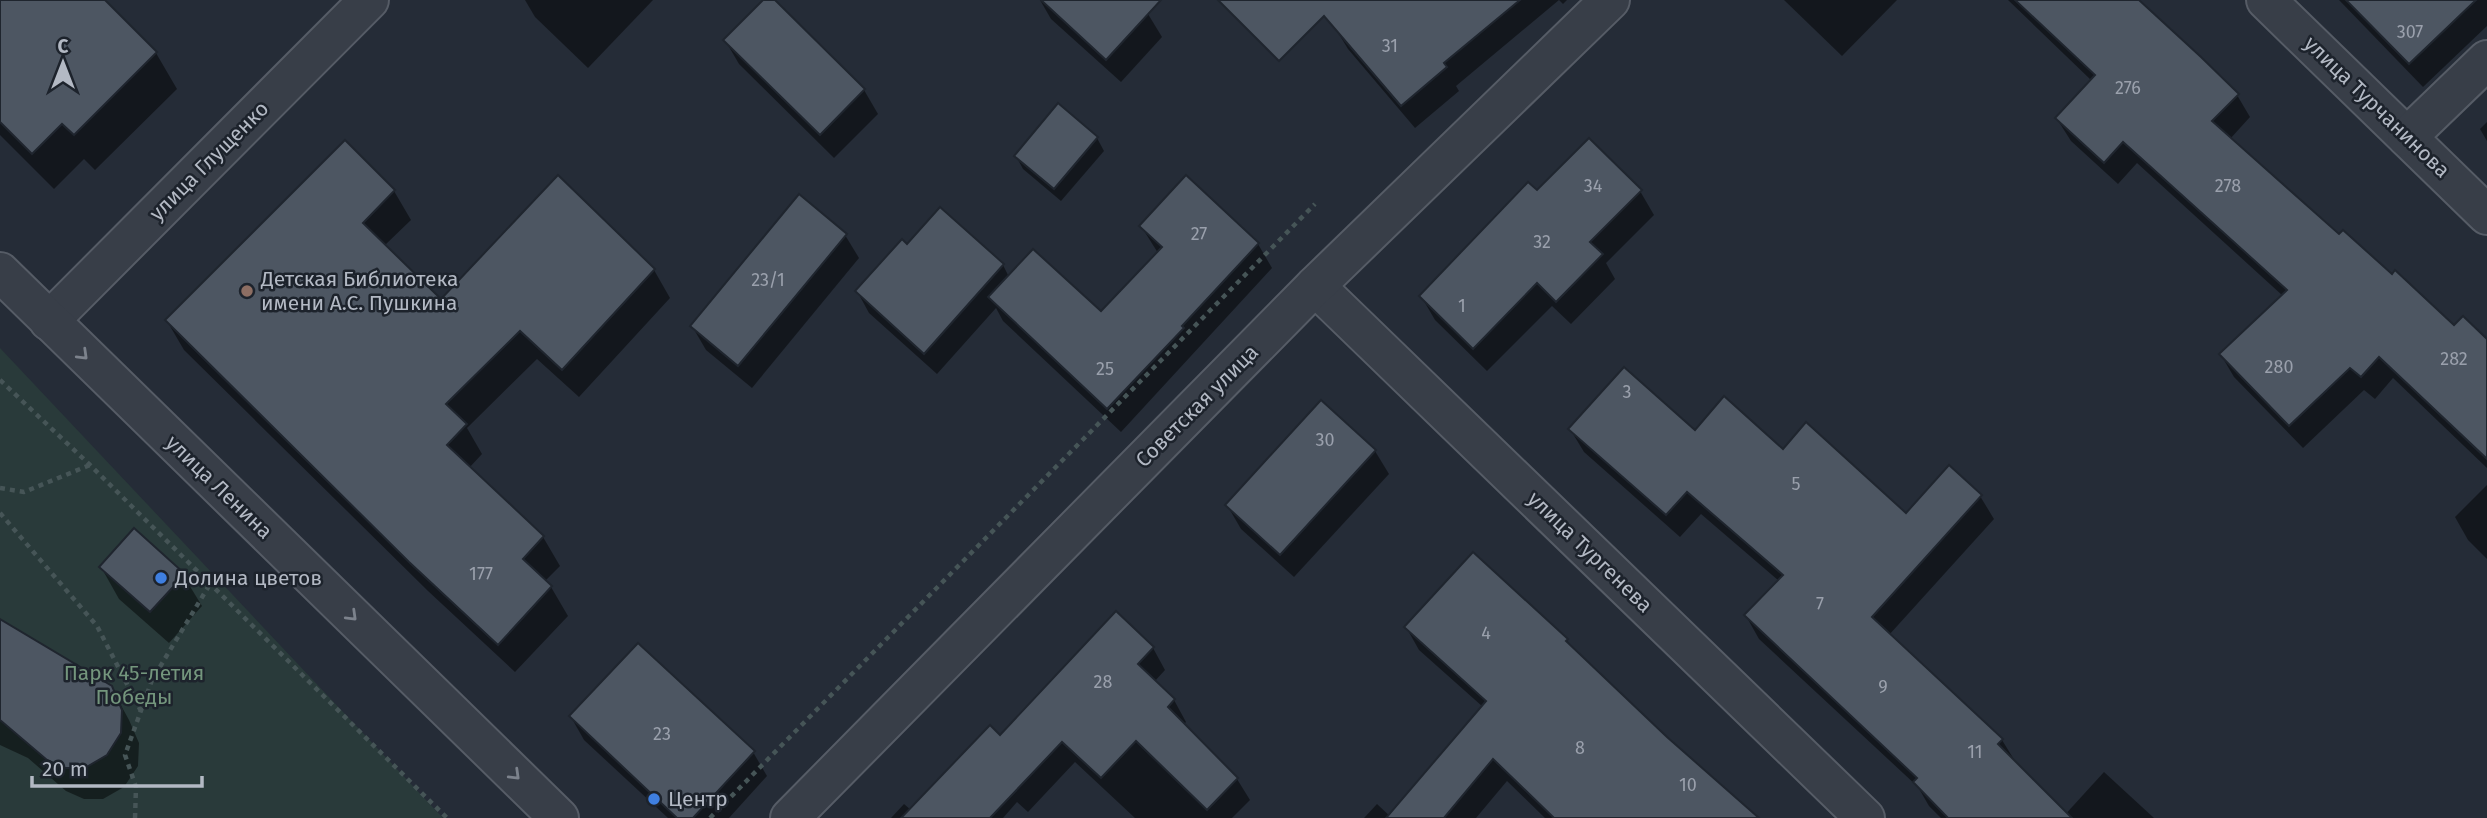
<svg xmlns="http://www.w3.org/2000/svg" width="2487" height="818" viewBox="0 0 2487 818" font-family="'Fira Sans',sans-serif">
<rect width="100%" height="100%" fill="#252c37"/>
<polygon fill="#293a3a" points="0,348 443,818 0,818"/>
<g fill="#0007">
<polygon points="0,0 102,0 156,53 177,89 95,170 84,159 54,189 0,135"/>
<polygon points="525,0 653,0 588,68 535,17"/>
<polygon points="765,0 773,0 864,90 878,114 834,158 739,64 725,40"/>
<polygon points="1040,0 1133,0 1148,14 1162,37 1121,82 1051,19"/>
<polygon points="1365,0 1567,0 1563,4 1559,0 1456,86 1459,91 1415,128 1348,49 1334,26"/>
<polygon points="1784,0 1897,0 1842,56"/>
<polygon points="2008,0 2136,0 2237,95 2250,117 2230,139 2339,236 2454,327 2487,342 2487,468 2393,378 2375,399 2364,390 2303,448 2234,377 2221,355 2283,296 2137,163 2118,184 2071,141 2057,119 2092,81"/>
<polygon points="2339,0 2487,0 2487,26 2423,87"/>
<polygon points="2487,122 2487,141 2480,129"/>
<polygon points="1097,138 1104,151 1061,201 1023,169 1016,156"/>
<polygon points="394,191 411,220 384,246 441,301 654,270 670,298 579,397 537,359 467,428 482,454 469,468 543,537 560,566 545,581 551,587 568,616 515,672 428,591 184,350 167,321"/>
<polygon points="1640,191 1654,215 1606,263 1615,279 1571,324 1552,306 1487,371 1435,320 1421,296 1537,193"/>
<polygon points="1141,226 1258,244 1272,268 1121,432 1003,321 996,308 937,374 869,313 857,291 907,246 1003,265 1009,277 1101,313 1158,253"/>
<polygon points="845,235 859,258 752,388 706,350 692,326"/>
<polygon points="1570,429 1695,433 1783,451 1906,516 1980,496 1994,519 1889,635 2002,740 2050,818 1941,818 1929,806 1918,787 1759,639 1746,616 1779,581 1701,514 1680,537 1584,452"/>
<polygon points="1375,451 1389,474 1294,577 1241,529 1227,505"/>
<polygon points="2487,485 2487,559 2468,540 2455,517"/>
<polygon points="101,567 183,575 202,606 169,643 119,599"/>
<polygon points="1116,614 1153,648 1165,670 1154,682 1174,700 1186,722 1183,725 1237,779 1250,800 1232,818 1135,818 1075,762 1028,812 1017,802 1003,818 891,818 904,804 911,810 1000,738"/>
<polygon points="0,622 111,687 129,720 139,743 138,766 124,787 103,799 84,799 66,791 28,758 0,745"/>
<polygon points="1406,627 1567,640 1573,650 1665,738 1756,818 1545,818 1507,781 1476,818 1434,818 1483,707 1419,650"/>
<polygon points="571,717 753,752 767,776 729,818 668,818 584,740"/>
<polygon points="2104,772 2154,818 2062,818"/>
<polygon points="1377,804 1392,818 1364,818"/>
</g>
<g fill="#4d5662" stroke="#1f252e" stroke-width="2">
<polygon points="0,0 105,0 157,52 74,135 62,124 32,154 0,122"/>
<polygon points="763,0 775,0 865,89 820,135 723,40"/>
<polygon points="1041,0 1161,0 1106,60"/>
<polygon points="1218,0 1520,0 1444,63 1447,67 1401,106 1324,16 1279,61"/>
<polygon points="2015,0 2139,0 2201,57 2239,94 2212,121 2339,234 2343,230 2392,274 2395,270 2454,325 2463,316 2487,339 2487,459 2379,357 2361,377 2350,368 2289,426 2219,354 2287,290 2123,142 2104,163 2055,118 2095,75"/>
<polygon points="2346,0 2476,0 2409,64"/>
<polygon points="1058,103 1098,137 1054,189 1014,156"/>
<polygon points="1589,138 1642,190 1590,242 1603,254 1556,302 1537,283 1473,349 1419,296 1528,182 1537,190"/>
<polygon points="345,140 395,190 363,223 441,299 558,175 655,269 562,370 520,331 446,404 467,424 447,445 544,536 523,559 552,586 498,645 409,562 165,320"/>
<polygon points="1186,175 1259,243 1182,326 1184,328 1107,409 988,297 1033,249 1101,311 1162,247 1139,226"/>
<polygon points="799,194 847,234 738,366 690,326"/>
<polygon points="940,207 1004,264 924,354 855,291 902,239 907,244"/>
<polygon points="1624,367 1695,430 1724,396 1783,449 1806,422 1906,513 1949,465 1982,495 1872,617 2003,739 1998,744 2072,818 1948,818 1913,782 1917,778 1744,615 1783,575 1687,492 1666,515 1568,429"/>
<polygon points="1321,400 1376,450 1280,555 1225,505"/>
<polygon points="134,528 185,574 150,612 99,567"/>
<polygon points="1473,552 1568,639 1566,641 1667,737 1759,818 1554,818 1493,759 1444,818 1386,818 1486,701 1404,627"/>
<polygon points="1116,611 1154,647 1138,664 1175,699 1168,707 1238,778 1207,810 1136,741 1101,778 1062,742 990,818 901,818 990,725 1000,735"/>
<polygon points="0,619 112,686 122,710 121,733 107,755 85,768 65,768 47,760 0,720"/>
<polygon points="638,643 755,751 693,818 677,818 569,716"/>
</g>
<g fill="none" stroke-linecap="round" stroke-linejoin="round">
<g stroke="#565c66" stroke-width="42">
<g id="minor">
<polyline points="2266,0 2487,215"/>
<polyline points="2407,137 2487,60"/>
<polyline points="1315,286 1865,818"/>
<polyline points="49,321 369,0"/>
<polyline points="790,818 1315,286 1610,0"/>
</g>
</g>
<g stroke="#565c66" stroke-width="42">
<polyline id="tertiary" points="0,272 559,818"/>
</g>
<g stroke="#465557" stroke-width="4.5" stroke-dasharray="5 5" stroke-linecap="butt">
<polyline points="0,380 90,465 447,818"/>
<polyline points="0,488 24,492 90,465"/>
<polyline points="0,513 97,626 142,713"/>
<polyline points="135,818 136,787 125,755 152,680 210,584"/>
<polyline points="710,818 1315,204"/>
</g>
<use href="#minor" stroke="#383e48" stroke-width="38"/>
<use href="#tertiary" stroke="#383e48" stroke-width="38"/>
</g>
<defs><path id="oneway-chevron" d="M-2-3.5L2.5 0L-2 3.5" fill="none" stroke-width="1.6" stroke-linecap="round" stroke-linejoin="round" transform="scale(1.75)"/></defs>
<g stroke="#7c828c">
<use href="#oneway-chevron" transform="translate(83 355) rotate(44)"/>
<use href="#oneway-chevron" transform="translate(352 616) rotate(44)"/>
<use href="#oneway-chevron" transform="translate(515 775) rotate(44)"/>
</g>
<circle fill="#8d6e63" stroke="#1d232c" stroke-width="2.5" cx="247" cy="291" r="7"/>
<g fill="#3f7fe0" stroke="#1d232c" stroke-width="2.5">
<circle cx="161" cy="578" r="7"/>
<circle cx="654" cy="799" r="7"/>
</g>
<g text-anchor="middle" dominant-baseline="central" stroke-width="5" stroke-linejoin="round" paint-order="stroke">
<g font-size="18" fill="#9aa0ac">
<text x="2410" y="32">307</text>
<text x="1390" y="46">31</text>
<text x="2128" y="88">276</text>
<text x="1593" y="186">34</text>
<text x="2228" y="186">278</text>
<text x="1199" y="234">27</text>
<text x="1542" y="242">32</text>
<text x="768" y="280">23/1</text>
<text x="1462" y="306">1</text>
<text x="2454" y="359">282</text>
<text x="2279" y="367">280</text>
<text x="1105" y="369">25</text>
<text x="1627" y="392">3</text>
<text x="1325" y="440">30</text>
<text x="1796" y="484">5</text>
<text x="481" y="574">177</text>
<text x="1820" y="604">7</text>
<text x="1486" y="633">4</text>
<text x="1103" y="682">28</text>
<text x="1883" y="687">9</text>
<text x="662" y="734">23</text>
<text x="1580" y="748">8</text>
<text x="1975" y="752">11</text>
<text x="1688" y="785">10</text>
</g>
<g font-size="21" fill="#b3b9c4" stroke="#1d232c">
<text transform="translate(2377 107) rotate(44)">улица Турчанинова</text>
<text transform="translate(209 161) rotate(-45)">улица Глущенко</text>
<text transform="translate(1197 406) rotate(-45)">Советская улица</text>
<text transform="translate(219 487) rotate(44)">улица Ленина</text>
<text transform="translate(1590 552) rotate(44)">улица Тургенева</text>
</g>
<g font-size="21" fill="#b3b9c4" stroke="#1d232c" text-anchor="start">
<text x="261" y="279">Детская Библиотека<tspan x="261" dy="24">имени А.С. Пушкина</tspan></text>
<text x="175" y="578">Долина цветов</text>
<text x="668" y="799">Центр</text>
</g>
<g font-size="21" fill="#74967d" stroke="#1d232c">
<text x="134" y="673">Парк 45-летия<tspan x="134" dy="24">Победы</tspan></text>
</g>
</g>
<g transform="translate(63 63)" stroke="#1d232c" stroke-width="5" paint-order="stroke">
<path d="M0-5L12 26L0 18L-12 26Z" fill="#b3b9c4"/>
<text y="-10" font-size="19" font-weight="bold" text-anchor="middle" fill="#b3b9c4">С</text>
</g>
<path d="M32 776v10h170v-10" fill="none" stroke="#b3b9c4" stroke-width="3.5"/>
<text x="42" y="776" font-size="21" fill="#b3b9c4" stroke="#1d232c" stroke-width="5" paint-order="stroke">20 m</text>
</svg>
